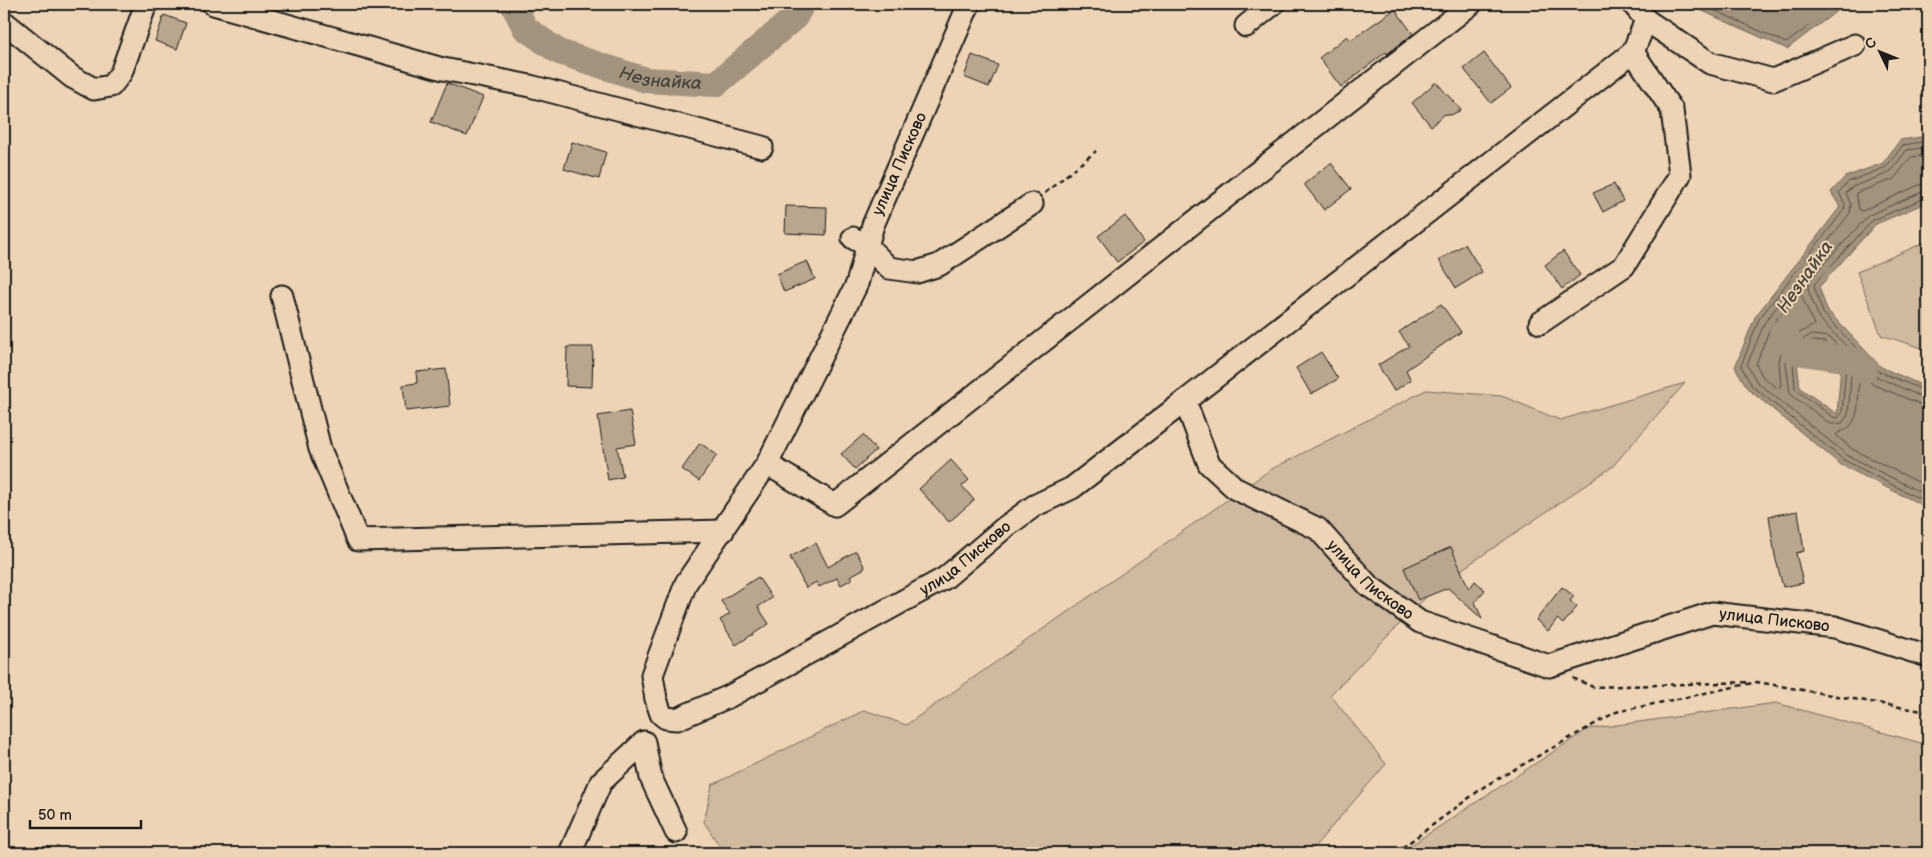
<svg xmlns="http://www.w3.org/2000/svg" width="1932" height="857" viewBox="0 0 1932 857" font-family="'Balsamiq Sans',sans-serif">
<rect width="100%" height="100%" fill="#edd4b5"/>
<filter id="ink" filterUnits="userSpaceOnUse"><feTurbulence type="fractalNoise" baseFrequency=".02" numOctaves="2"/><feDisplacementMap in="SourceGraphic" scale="10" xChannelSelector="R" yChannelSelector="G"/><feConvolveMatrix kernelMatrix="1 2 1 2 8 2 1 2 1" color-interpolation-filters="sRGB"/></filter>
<g filter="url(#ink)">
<g fill="#cfb99f" stroke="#766a5e">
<polygon points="1928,241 1928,350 1881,335 1857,272"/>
<polygon points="1685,383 1612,467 1436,587 1330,695 1386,764 1309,853 724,853 704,822 712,785 865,710 906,725 1270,470 1426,390 1502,396 1560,420"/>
<polygon points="1776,703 1928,745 1928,853 1399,853 1588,729"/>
</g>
<g fill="#a2937e" stroke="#6c6357" fill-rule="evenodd">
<polygon points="1696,4 1770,4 1799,13 1814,9 1817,4 1850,4 1838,10 1787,49 1698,9"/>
<path d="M1928,136v66l-52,22 -57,63 8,23 54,57 47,21v120l-87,-43 -93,-76 -13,-22 20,-50 85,-110 -9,-15 14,-15 38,-14 17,-23zM1813,346h9l19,20 -4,48 -37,-26 -3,-25z"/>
</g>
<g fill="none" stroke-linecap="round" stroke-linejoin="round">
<g stroke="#524c43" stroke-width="1">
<polyline points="1701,4 1786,43 1839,4"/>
<path d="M1714,4l70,31 12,-8 -1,-4c-11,-3 -28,-4 -29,-19"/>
<polyline points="1772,4 1776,11 1799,18 1817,13 1821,4"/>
<polyline points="1928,141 1903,145 1886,167 1848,182 1839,192 1845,205 1844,210 1759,319 1741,366 1752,386 1844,460 1928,503"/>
<polyline points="1928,147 1907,150 1889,173 1852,187 1846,193 1851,205 1850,213 1765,322 1747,365 1757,382 1847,455 1928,496"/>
<polyline points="1928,155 1911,157 1894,179 1856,193 1859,209 1862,211 1919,185 1928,184"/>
<polyline points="1928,191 1922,192 1869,215 1810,279 1808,290 1819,318 1875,376 1922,397 1928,398"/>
<polyline points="1928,197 1873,220 1815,283 1814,287 1823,313 1878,371 1928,392"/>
<polygon points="1798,293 1801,294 1814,325 1801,332 1781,353 1779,362 1781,386 1778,389 1763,377 1756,364 1771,326"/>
<polygon points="1813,335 1829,337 1841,349 1852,363 1848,415 1842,423 1831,424 1794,397 1790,393 1786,364 1787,358 1805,338"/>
<polygon points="1814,341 1825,342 1846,365 1842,413 1838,418 1833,417 1795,389 1793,361 1809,343"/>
<path d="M1928,406l-8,-2 -46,-19 -13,-10 -2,2c-1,14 2,40 -10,50 -4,4 -10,4 -13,8l16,14 76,38"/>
</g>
<g stroke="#a2937e" stroke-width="26">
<path id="s1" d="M513,4l12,24 34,24 87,28 70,4 79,-67 7,-13"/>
<polyline points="1738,4 1784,25 1822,4"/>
<polyline points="1782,332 1796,352 1857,361 1864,371"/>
</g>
</g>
<g fill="#b9a68f" stroke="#1c1c1c">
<polygon points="1395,9 1413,34 1387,54 1386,52 1341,87 1319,58 1347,36 1351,40"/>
<polygon points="164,15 186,23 177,49 155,41"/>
<polygon points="1484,53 1511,88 1491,103 1464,69"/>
<polygon points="972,55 998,65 989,87 964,77"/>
<polygon points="1436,82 1461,110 1451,115 1445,114 1431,126 1412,103"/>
<polygon points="447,83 483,97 467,136 431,122"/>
<polygon points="572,142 606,152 599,179 564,169"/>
<polygon points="1331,163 1351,189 1324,210 1304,184"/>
<polygon points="1614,184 1623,201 1603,212 1593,193"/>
<polygon points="786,206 827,207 826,235 785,233"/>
<polygon points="1125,216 1144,242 1117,262 1098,236"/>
<polygon points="1465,244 1482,272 1456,288 1439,260"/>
<polygon points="1563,251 1580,275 1562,289 1545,265"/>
<polygon points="807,261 815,279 784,292 777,274"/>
<polygon points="1441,304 1461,332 1406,370 1411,380 1394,391 1378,365 1409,346 1399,332"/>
<polygon points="567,347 593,347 592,387 566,386"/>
<polygon points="1321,352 1338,379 1311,394 1296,368"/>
<polygon points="446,369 450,406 406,411 403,385 417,383 416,372"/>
<polygon points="630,411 636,444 617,447 623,477 608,480 598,416"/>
<polygon points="863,435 876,450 855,469 841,454"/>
<polygon points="700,443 717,455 699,481 682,469"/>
<polygon points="951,460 969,480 962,486 974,500 949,522 919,489"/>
<polygon points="1798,511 1804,551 1796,553 1803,583 1783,587 1775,556 1769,516"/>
<polygon points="816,543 828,567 856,551 865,568 850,576 852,579 841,585 837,578 819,587 816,582 806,588 790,557"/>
<polygon points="1451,547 1469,589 1475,581 1485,590 1475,602 1482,619 1448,588 1418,600 1404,568"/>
<polygon points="758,577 772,598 758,607 769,624 736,645 720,620 730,614 721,601"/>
<polygon points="1562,587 1574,596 1570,601 1577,607 1563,624 1557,619 1548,631 1536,620"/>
</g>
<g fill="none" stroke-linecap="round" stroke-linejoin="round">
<g stroke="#1c1c1c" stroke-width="25">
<g id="minor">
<polyline points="213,4 443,69 530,86 762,147"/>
<path id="s2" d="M969,4l-96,221 -16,59 -90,180 -81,119 -34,92 4,24 5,15 5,4 11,1 53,-23 215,-118 59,-50 30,-22 38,-18 113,-87 24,63 27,25 82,40 50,56 52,37 129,44 163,-53 123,14 93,29"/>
<polyline points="1646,20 1710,63 1773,80 1855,45"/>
<polyline points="4,22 72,77 94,89 111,86 121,73 146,4"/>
<polyline points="1246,26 1273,4"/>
<polyline points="853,238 867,246 889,268 917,272 939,265 1032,204"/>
<polyline points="282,296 320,449 358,540 723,531"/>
<polyline points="1540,323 1624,266 1680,175 1672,110 1633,52"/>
<polyline points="1185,401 1633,52 1646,20 1633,4"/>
<polyline points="767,464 835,505 1471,4"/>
<polyline points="570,853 601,782 644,742 651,778 676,832"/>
</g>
</g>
<g stroke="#1c1c1c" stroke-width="2.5" stroke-dasharray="5 4" stroke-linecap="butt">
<polyline points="1045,193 1096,151"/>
<polyline points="1573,678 1593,687 1751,682"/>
<polyline points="1395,853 1485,786 1616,712 1757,682 1928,712"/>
</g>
<use href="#minor" stroke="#edd4b5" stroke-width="21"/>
</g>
</g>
<g text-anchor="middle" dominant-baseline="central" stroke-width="4" stroke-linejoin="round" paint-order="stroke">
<g font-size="16" fill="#1c1c1c" stroke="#edd4b5">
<text transform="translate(900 164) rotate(-66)">улица Писково</text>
<text stroke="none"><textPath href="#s2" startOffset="1134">улица Писково</textPath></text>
<text stroke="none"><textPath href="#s2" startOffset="1674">улица Писково</textPath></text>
<text stroke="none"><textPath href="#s2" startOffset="2110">улица Писково</textPath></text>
</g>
<g font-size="18" font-style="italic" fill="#4b463e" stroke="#edd4b5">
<text stroke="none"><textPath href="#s1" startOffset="174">Незнайка</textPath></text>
<text transform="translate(1805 277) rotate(-55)">Незнайка</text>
</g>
</g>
<rect width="1932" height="857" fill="none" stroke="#edd4b5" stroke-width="20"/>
<rect x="10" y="10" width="1912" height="837" fill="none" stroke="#1c1c1c" stroke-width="2" filter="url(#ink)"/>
<g transform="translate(1880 52) rotate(313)" stroke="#edd4b5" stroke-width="4" paint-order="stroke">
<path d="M0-4L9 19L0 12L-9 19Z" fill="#1c1c1c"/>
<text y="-8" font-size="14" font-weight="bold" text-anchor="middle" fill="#1c1c1c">С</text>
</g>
<path d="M30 820v8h111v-8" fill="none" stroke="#1c1c1c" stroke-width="2.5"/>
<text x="38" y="820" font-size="15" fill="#1c1c1c" stroke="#edd4b5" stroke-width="4" paint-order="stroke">50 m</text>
</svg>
